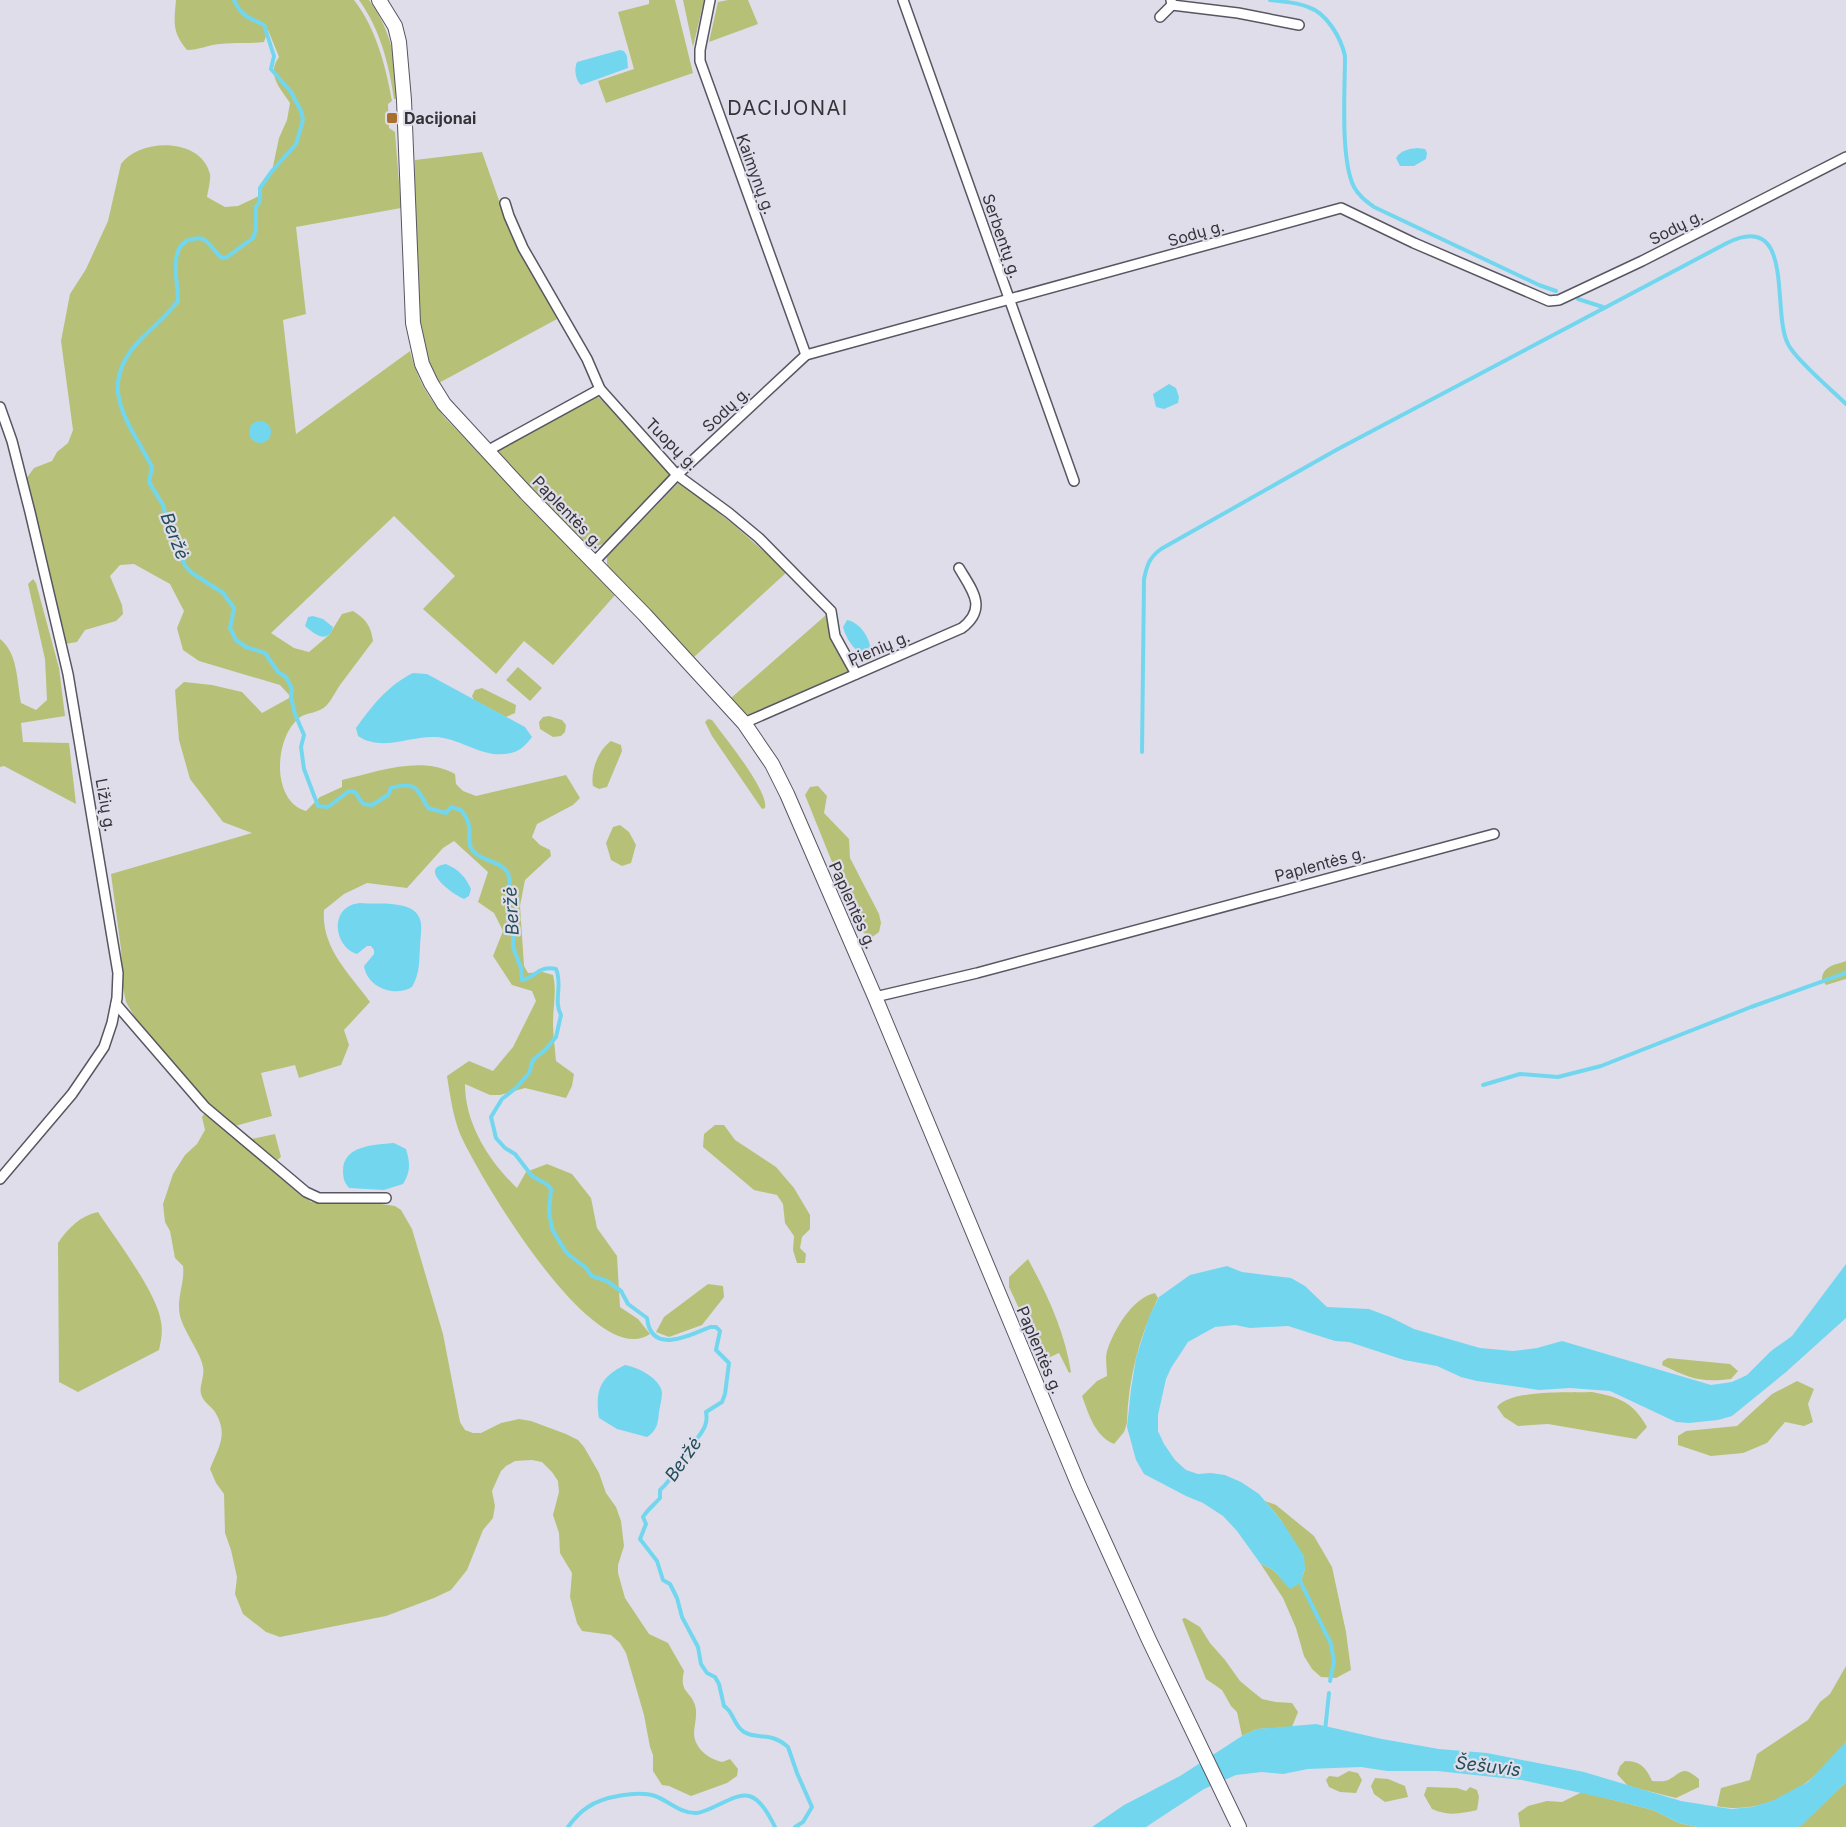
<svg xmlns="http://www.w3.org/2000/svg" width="1846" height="1827" viewBox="0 0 1846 1827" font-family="Inter,sans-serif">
<rect width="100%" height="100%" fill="#dfddea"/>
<g fill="#b6c177">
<path d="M176,0h178c22,28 32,67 38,101l-4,3 1,24 6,4 6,76 -105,19 10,87 -23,6 13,114 114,-83c8,30 16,42 35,67l171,176 -63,71 -29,-24 -28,33 -73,-65 32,-33 -61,-60 -123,117 23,15 15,4 20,-17 13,-21 11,-3c13,8 18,15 20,30 -11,15 -22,29 -33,44 -4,6 -8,14 -13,20 -9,9 -21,7 -28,13 -25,20 -28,83 7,93l14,-14 22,-10v-7c35,-8 79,-25 113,-6l1,10 7,7 13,5 90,-21 14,23 -7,7 -36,19 -5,13 8,8 10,5 1,6 -26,24 -5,26 4,60 4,7 15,-1 10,3c4,16 0,31 0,48 0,13 2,25 3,38l18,13 -2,12 -6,12 -41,-10 -25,7h-10l-25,-11c0,40 24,77 52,104l9,-16 21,-8 25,10 19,24 6,30 20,28 3,51 18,12 12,15c-56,39 -171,-158 -190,-200 -7,-18 -10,-39 -13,-58l22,-15 24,10 20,-24 23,-46 -4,-10 -20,-6 -19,-29 10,-25 -9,-18 -16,-11 10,-30 -34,-31 -11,7 -36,40 -40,-5 -23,11 -20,16c-3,38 25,63 46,92l-26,28 5,15 -8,20 -42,13 -4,-13 -34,8 11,43 -37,10 -35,-30 -56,-63 -18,-31 -3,-15 -2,-38 -10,-75 141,-41 -29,-11 -33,-43 -11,-39 -4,-50 9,-8 28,3 30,7 20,21 29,-16 -11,-12 -81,-24 -16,-11 -6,-22 7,-17 -14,-27 -36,-20 -14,1 -10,11 12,29 1,9 -7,7 -31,9 -8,12 -12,2 -42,-161 11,-15 18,-7 5,-9 11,-9 5,-13 -12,-89 9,-47 16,-25 22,-48 13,-57c19,-26 80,-27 89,10 1,6 -2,16 -3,23l18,10 13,-1 23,-11 -1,-7 12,-17 7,-33 8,-18 3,-17c-10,-15 -24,-29 -11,-46l-11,-27 -4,12c-15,2 -29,0 -44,2 -12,1 -21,6 -33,6 -15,-18 -13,-27 -11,-50z"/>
<path d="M359,0h10c20,27 31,65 27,99h-2c-5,-35 -14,-70 -35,-99z"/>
<polygon points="649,0 675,0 693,73 606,103 598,81 634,69 618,12 649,4"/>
<polygon points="683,0 704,0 693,47"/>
<polygon points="728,0 748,0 758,24 709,42 718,2"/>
<path d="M482,152l26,74 49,93 -120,65c-31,-68 -22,-151 -22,-224z"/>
<path d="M590,390l13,11 67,74 -60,64c-9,7 -14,9 -24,4l-98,-97z"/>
<polygon points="679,482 734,525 787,572 694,657 607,567 607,557"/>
<path d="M33,579l3,4 23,85 6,48 -44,7 2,19 46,1 7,61 -72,-38 -4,1v-128c18,14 17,43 21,64l15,7 11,-10 -2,-41 -17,-75z"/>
<polygon points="826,615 833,639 852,672 749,718 731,698"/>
<polygon points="518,667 542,688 530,701 506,680"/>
<polygon points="482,688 516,705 515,713 506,717 474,700 472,696 475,690"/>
<polygon points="549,716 562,720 566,725 565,732 561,736 553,737 540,729 539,722 543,717"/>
<path d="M708,719l4,1c11,15 57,71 53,88l-3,1 -50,-73 -7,-14z"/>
<path d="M611,741l10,4 1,6 -15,36 -8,2 -6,-3c-3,-15 6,-37 18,-45z"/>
<polygon points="818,786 827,796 824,813 849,839 850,858 879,914 881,923 879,932 871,938 859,929 805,795 810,787"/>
<polygon points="620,825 629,832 636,845 631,863 622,866 611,860 606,843 613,827"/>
<path d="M1846,961v18l-20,6 -4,-5c0,-14 13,-15 24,-19z"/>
<path d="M205,1113l106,89 70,2 14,2 6,4 11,19 31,105 17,88 5,8 8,3h8l20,-10 18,-4 12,2 35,13 12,6 6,7 15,26 7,20 10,14 5,14 3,25 -6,19v8l7,25 24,36 19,9 16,28c-5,22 6,19 11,34 3,10 -1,20 -1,29 1,15 15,25 28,28l8,-3 8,10 -1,7 -10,7 -36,13 -22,-10 -7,-1 -9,-14v-16l-3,-8 -6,-32 -18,-62 -6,-10 -9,-8 -29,-4 -5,-8 -7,-26 2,-24 -12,-20 -1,-20 -6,-18 6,-23 -1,-11 -6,-9 -10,-10 -10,-2 -17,1 -9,5 -5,5 -9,20 3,15 -2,12 -10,12 -16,40 -16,20 -17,8 -48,18 -106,21 -14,-5 -23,-18 -8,-20 2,-17 -6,-27 -6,-17 -1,-39 -8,-11 -6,-14c8,-21 19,-34 5,-57 -4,-6 -12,-10 -14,-18 -2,-7 4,-19 2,-27 -2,-14 -18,-33 -23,-51 -4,-18 5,-33 3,-50l-8,-8 -5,-27 -5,-9 -2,-18 10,-30 12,-19 12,-11 8,-14 -3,-13z"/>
<polygon points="715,1125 724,1125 735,1140 776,1167 794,1188 810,1215 810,1229 802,1237 800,1248 806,1254 805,1263 797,1263 793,1250 794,1236 785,1223 783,1204 777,1195 754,1190 703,1147 704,1134"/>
<polygon points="275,1134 281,1157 276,1161 251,1139"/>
<path d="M98,1212c17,26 60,82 63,110 2,10 0,19 -2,28l-81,42 -19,-10 -1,-139c10,-15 22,-27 40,-31z"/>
<path d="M1028,1259c19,35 37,73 43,113l-2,1 -10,-20 -11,5h-6l-33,-71v-10z"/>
<polygon points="708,1284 723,1286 724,1297 702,1325 669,1337 656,1332 664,1317"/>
<path d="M1155,1293l3,5c-19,39 -30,82 -31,125l-3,9 -10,12c-19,-8 -25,-29 -32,-48l15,-15 10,-5c0,-8 -2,-18 0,-25 7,-21 25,-53 48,-58z"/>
<path d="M1668,1358l62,6 8,7 -7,8c-31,4 -41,-1 -69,-14l1,-4z"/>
<polygon points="1797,1381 1814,1389 1808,1404 1813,1422 1804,1426 1785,1422 1767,1443 1743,1453 1711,1456 1678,1445 1678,1436 1686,1431 1737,1426 1772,1394"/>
<path d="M1592,1392c27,5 41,10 55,35l-11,12 -88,-15 -30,2 -14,-9 -7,-10c14,-18 73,-14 95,-15z"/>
<polygon points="1265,1501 1276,1505 1314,1536 1332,1567 1346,1632 1351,1670 1336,1678 1321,1677 1312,1669 1304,1656 1296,1628 1283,1598 1260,1563 1273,1570 1291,1588 1301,1581 1305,1569 1281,1520"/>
<polygon points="1185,1618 1200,1627 1210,1643 1225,1660 1240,1681 1252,1691 1262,1699 1276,1702 1292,1703 1298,1712 1292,1727 1257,1729 1242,1736 1237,1712 1231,1706 1222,1690 1206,1679 1182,1619"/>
<path d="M1846,1666v76l-2,3c-12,12 -24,27 -37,37 -25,19 -59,31 -90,24l4,-18 29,-8 7,-26 51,-34 12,-18 10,-8z"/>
<path d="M1625,1761c15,0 21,6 27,20 5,0 12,1 16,-1 15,-8 14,-15 31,-1v8l-23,11 -48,-12 -11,-12 3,-8z"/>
<polygon points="1349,1771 1358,1773 1362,1780 1356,1793 1340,1792 1329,1787 1326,1780 1329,1776 1338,1777"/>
<polygon points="1375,1778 1388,1779 1405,1786 1408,1797 1385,1802 1374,1794 1371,1786"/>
<polygon points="1846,1782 1846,1827 1796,1827 1801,1825"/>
<path d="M1427,1787l30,1 9,3 4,-4 7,3 2,7 -2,13c-17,4 -29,6 -45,-1l-8,-14z"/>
<polygon points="1582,1792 1653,1810 1679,1823 1698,1827 1520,1827 1518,1813 1528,1806 1547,1801 1562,1802"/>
</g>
<g fill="#72d7ee">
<path d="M620,50l4,1 3,5 1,12 -47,17c-6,-5 -7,-17 -4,-23z"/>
<path d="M1417,148l8,1 2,4 -1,6 -12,7h-14l-4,-8c5,-8 13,-9 21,-10z"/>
<polygon points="1169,384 1176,388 1179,397 1178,403 1164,409 1156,407 1153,394"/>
<circle cx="260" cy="432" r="11"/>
<path d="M313,616l10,3 10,8c-5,18 -19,7 -28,-1l3,-9z"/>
<path d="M847,620c13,2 25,20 23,32l-4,3c-12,-3 -20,-17 -23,-28z"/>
<path d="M413,673l14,1 98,53 7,10c-5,7 -12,14 -21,16 -28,7 -49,-15 -76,-16 -26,-1 -53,15 -77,-1l-2,-8c16,-22 32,-43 57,-55z"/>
<path d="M446,864c13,6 19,12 25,25l-2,7 -5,3c-11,-4 -47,-31 -18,-35z"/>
<path d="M360,903c18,2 57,-5 61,20 1,8 -1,16 -1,24 -1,15 0,26 -8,40 -18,11 -45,0 -48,-21l10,-12v-4l-3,-4h-4l-10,8c-23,-7 -29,-48 3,-51z"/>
<path d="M394,1143l12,6c4,13 5,23 -3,35l-19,6 -35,-2c-5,-6 -6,-10 -6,-18 1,-25 31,-25 51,-27z"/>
<polygon points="1846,1264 1846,1318 1786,1372 1732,1416 1718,1420 1689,1423 1676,1422 1610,1391 1570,1388 1539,1390 1477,1381 1461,1377 1437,1366 1404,1360 1349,1342 1335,1341 1288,1326 1250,1328 1235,1325 1215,1327 1188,1342 1171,1368 1166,1379 1158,1415 1158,1431 1164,1444 1175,1460 1186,1470 1198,1474 1211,1473 1225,1475 1241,1482 1259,1494 1281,1520 1304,1556 1305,1569 1301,1581 1297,1585 1290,1589 1273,1570 1260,1563 1237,1531 1223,1516 1203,1503 1186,1496 1144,1474 1136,1460 1127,1427 1131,1389 1136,1358 1149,1317 1159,1297 1190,1275 1227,1266 1242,1272 1291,1278 1305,1286 1327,1307 1369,1309 1390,1317 1414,1329 1480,1348 1513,1351 1537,1348 1562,1341 1711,1385 1732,1382 1747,1375 1771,1351 1792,1336"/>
<path d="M625,1365c13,2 36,14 37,28 0,6 -2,13 -3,19 -1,11 -2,19 -12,25l-30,-8 -18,-11c-4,-28 1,-41 26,-53z"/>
<polygon points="1316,1724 1382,1739 1439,1749 1487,1753 1584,1772 1681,1801 1731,1809 1752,1807 1772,1801 1808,1782 1846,1742 1846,1782 1801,1826 1796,1827 1698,1827 1679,1823 1653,1810 1613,1800 1522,1780 1437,1771 1387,1771 1361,1767 1308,1769 1283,1774 1262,1772 1236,1775 1204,1789 1146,1827 1092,1827 1124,1805 1180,1776 1242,1736 1257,1729"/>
</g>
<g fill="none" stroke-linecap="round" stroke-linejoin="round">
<g stroke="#72d7ee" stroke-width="4">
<path d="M234,0c8,17 14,17 30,25l10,31 -3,13 20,23 10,19 2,9 -7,24 -24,27 -12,17v13l-4,6v22l-3,9 -26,19 -5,1c-6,-5 -10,-12 -16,-17 -4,-4 -9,-3 -13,-2 -26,4 -15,43 -15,62 -11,14 -24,25 -36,37 -48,48 -14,82 10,129l-3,15 14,23 7,27 7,7 8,27 7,7 31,20 11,15 -4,20 6,12 10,7 19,6 13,19 8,5 6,12 -1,8 4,17 9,21 -3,12 3,22 14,37 10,1 21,-16 6,1 8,12 9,1 16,-10 3,-7c26,-7 26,1 37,20l18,5 5,-6 10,3c2,3 6,8 7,12 4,11 -3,22 7,31 10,9 31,9 34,24 4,16 -9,20 5,36l-1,34 8,21 1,12c14,-2 16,-15 34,-11 7,16 -3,32 5,46l-5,22 -10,12 -13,11 -4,13 -13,15 -14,11 -11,18 5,21 9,10 10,6 17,22 16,9 3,4 -2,22 3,18 12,20 5,6 16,12 7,9 15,5 14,10 7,13 19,14c4,37 42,18 63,9h6l4,4 -4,19 13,13 -4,31 -3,8 -16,10c1,5 1,9 -1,14 -4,10 -12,16 -17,24 -10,14 -15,29 -28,40v8c-6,7 -12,11 -17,19l3,7 -6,15 17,22 6,19 7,4 7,14 5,19 16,30 3,17 6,9 8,4 4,7 5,22c10,6 9,19 20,26 13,8 26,-1 44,15l9,26 15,34 -9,15 -8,5"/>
<path d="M1270,0c13,2 26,2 38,7 19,6 33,31 37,49 0,33 -5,103 9,131 5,9 12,14 20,20l165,78 17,6"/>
<polyline points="1578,299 1603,307"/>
<path d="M1142,752l2,-173c3,-14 5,-21 17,-30l177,-100 389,-206c69,-34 44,69 61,101 7,15 44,46 58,60"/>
<polyline points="1483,1085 1520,1074 1558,1077 1601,1066 1751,1007 1846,973"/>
<polyline points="1298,1577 1331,1644 1334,1662 1330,1681"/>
<polyline points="1325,1731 1329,1693"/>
<path d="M568,1827c5,-7 12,-15 20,-20 14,-10 50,-17 67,-11 14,5 26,18 42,17 16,-2 38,-21 52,-17 12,3 21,21 26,31"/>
</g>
<g stroke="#575661" stroke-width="12">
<g id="street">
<polyline points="710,0 700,50 700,61 806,355"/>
<polyline points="903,0 1074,481"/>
<polyline points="1172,5 1238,13 1299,25"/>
<polyline points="1160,17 1172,5 1171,0"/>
<polyline points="505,203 509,216 523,248 587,359 600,389 677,475 729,513 759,538 831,611 835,636 856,674"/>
<polyline points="0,407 12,441 30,512 68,674 118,973 117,998 112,1023 104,1047 72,1094 0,1179"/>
<polyline points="487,451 600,389"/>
<polyline points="594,562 677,475 806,355 1341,208 1414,243 1549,301 1559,300 1642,261 1846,157"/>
<path d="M744,723l218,-95c26,-20 10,-38 -3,-60"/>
<polyline points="875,997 977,973 1494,834"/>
<polyline points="116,1004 205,1107 306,1192 319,1198 386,1198"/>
</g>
</g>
<g stroke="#575661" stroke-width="16">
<polyline id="secondary" points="379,0 395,26 399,42 404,100 413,323 422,364 431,383 444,404 526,493 645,615 744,723 772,764 787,794 875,997 1079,1486 1149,1640 1239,1827"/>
</g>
<use href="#street" stroke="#fff" stroke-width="9"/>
<use href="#secondary" stroke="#fff" stroke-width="14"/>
</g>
<rect fill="#a96f2e" stroke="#dfddea" stroke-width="2" x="386" y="112" width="12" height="12" rx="3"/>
<g text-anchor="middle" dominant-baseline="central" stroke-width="4.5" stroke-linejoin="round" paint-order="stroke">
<g font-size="16" font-weight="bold" fill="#343338" stroke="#dfddea" text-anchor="start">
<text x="404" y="118">Dacijonai</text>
</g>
<g font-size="16" fill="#343338" stroke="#dfddea">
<text transform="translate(756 174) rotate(70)">Kaimynų g.</text>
<text transform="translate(1676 227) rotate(-27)">Sodų g.</text>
<text transform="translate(1196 233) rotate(-16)">Sodų g.</text>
<text transform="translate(1002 236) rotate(71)">Serbentų g.</text>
<text transform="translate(726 409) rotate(-43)">Sodų g.</text>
<text transform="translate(672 444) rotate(45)">Tuopų g.</text>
<text transform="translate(568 512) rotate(46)">Paplentės g.</text>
<text transform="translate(879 648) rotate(-23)">Pienių g.</text>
<text transform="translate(106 805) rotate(80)">Ližių g.</text>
<text transform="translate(1320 864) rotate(-15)">Paplentės g.</text>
<text transform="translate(853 905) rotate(66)">Paplentės g.</text>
<text transform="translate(1040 1350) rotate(67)">Paplentės g.</text>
</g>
<g font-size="18" font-style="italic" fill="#214e58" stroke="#dfddea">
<text transform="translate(175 536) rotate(69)">Beržė</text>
<text transform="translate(511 911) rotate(-93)">Beržė</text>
<text transform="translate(683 1459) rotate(-55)">Beržė</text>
<text transform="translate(1488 1766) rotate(7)">Šešuvis</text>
</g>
<g font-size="20" letter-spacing="1.5" fill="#343338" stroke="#dfddea">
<text x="788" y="108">DACIJONAI</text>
</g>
</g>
</svg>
